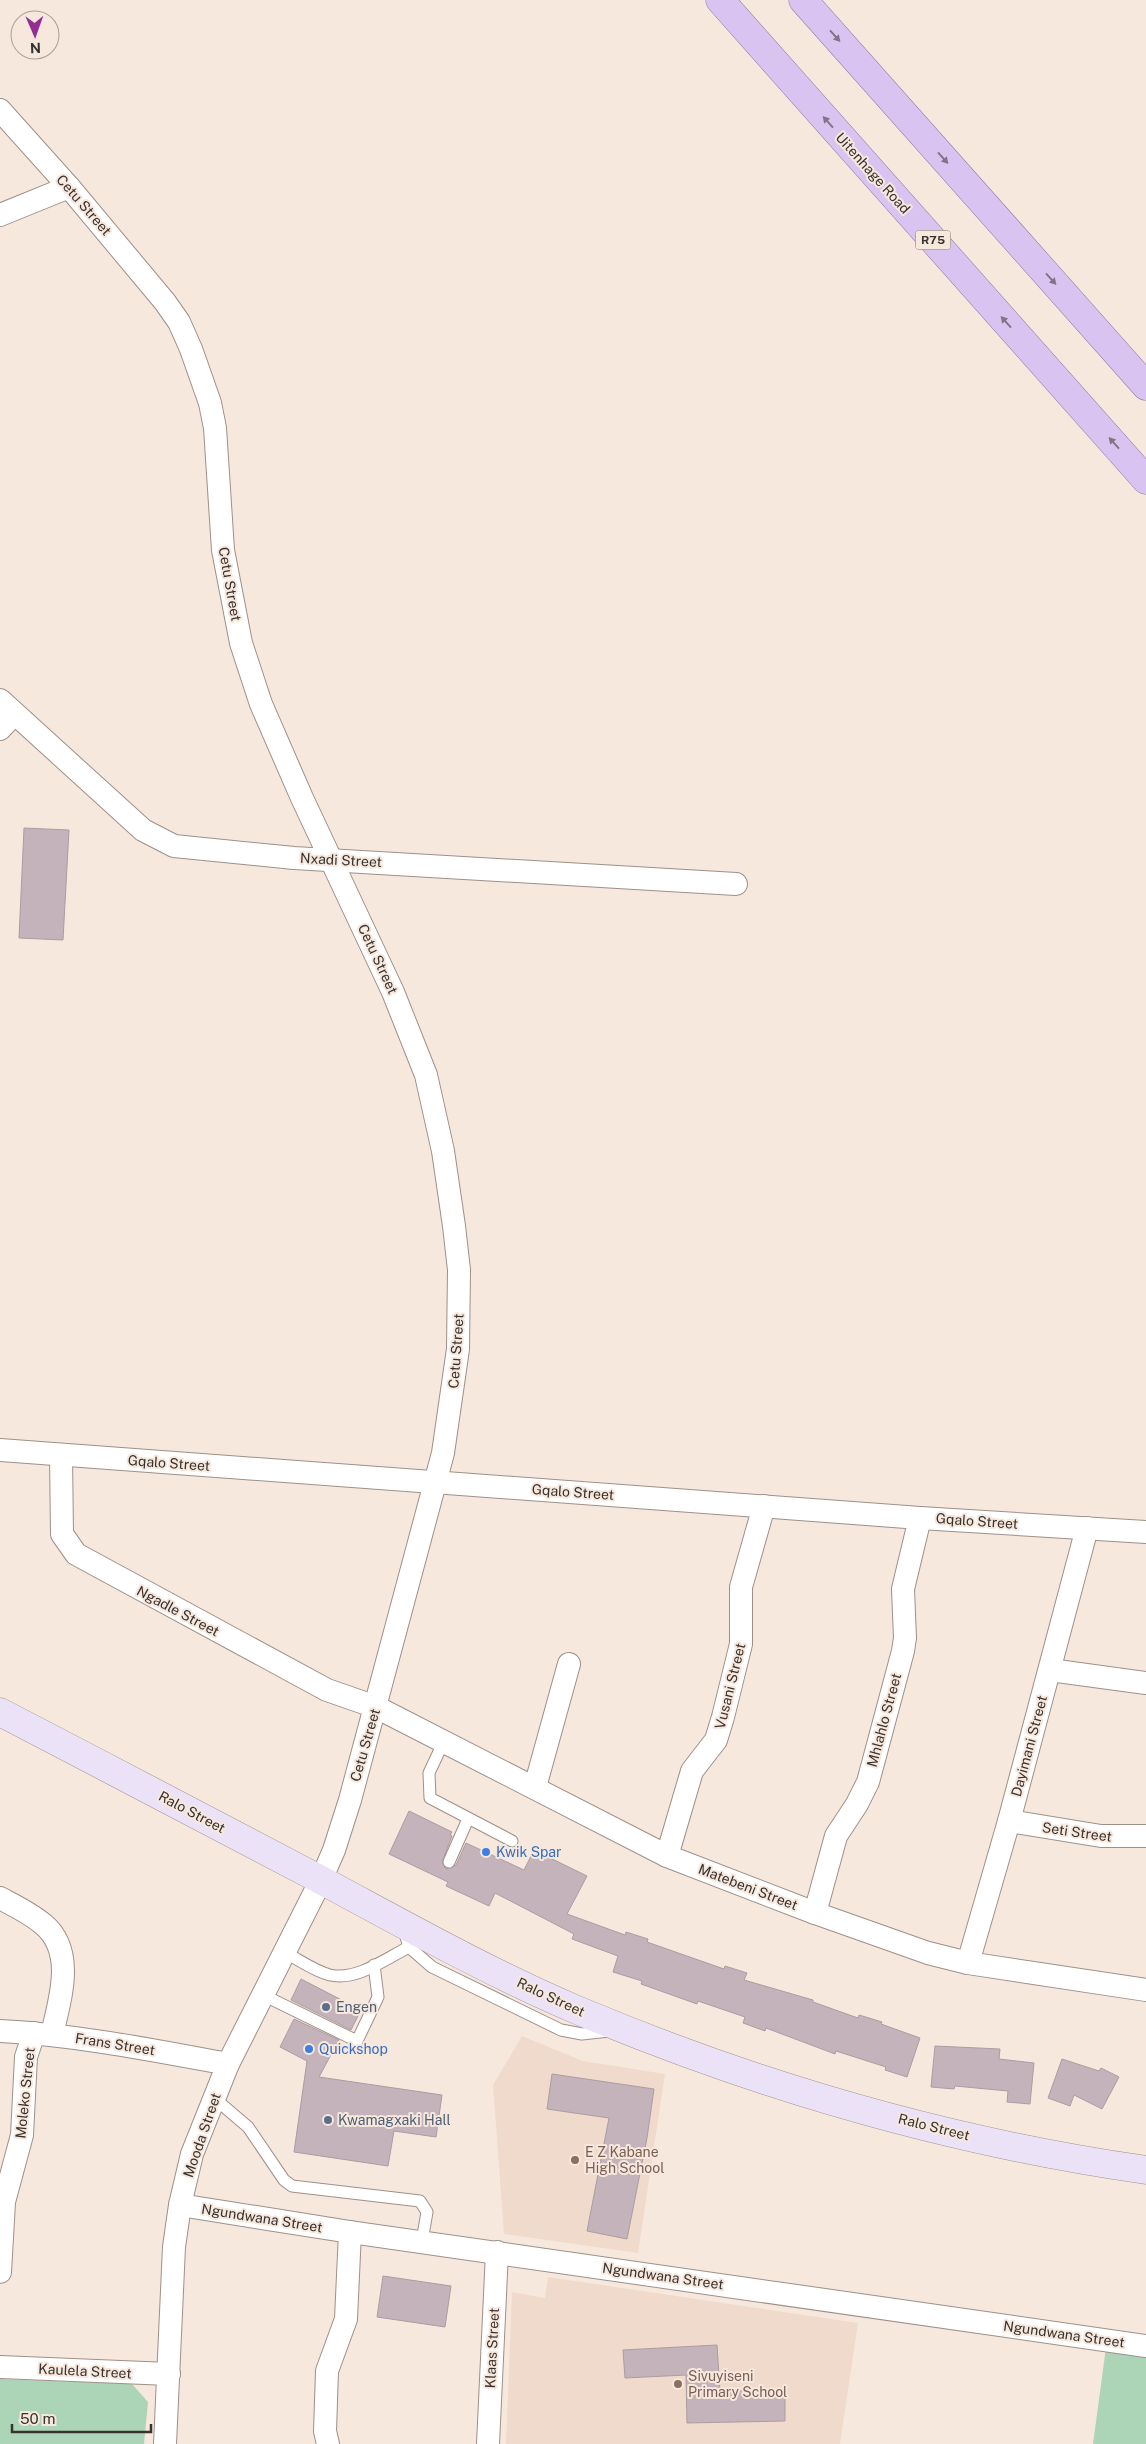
<svg xmlns="http://www.w3.org/2000/svg" width="1146" height="2444" viewBox="0 0 1146 2444" font-family="'Public Sans',sans-serif">
<rect width="100%" height="100%" fill="#f7e8de"/>
<g fill="#f0dacc">
<polygon points="522,2036 583,2061 665,2074 638,2253 504,2234 493,2085"/>
<polygon points="548,2277 858,2323 840,2444 506,2444 512,2292 545,2298"/>
</g>
<g fill="#acd4b6">
<polygon points="1107,2340 1146,2346 1146,2444 1093,2444"/>
<polygon points="0,2379 132,2384 148,2402 144,2444 0,2444"/>
</g>
<g fill="#c4b3ba" stroke="#ac9ca3">
<polygon points="24,828 69,830 63,940 19,938"/>
<polygon points="409,1811 452,1832 450,1835 452,1836 442,1862 446,1869 456,1865 466,1843 524,1870 534,1850 587,1876 567,1914 625,1935 626,1932 648,1939 647,1942 724,1969 725,1966 747,1973 744,1980 813,2000 813,2002 858,2018 859,2015 882,2022 881,2024 920,2038 907,2077 885,2070 886,2067 836,2051 835,2054 766,2028 765,2031 743,2023 745,2017 698,2001 697,2004 641,1984 642,1981 613,1972 618,1956 572,1939 574,1934 495,1893 489,1906 446,1886 448,1882 389,1854"/>
<polygon points="301,1979 361,2010 351,2030 291,2000"/>
<polygon points="294,2019 339,2040 319,2077 442,2095 436,2137 394,2131 388,2166 294,2152 307,2061 280,2047"/>
<polygon points="935,2046 1000,2049 999,2059 1034,2063 1030,2104 1007,2102 1008,2091 955,2086 954,2089 931,2087"/>
<polygon points="1062,2059 1099,2071 1101,2068 1119,2077 1102,2109 1074,2095 1070,2106 1048,2098"/>
<polygon points="552,2074 654,2089 647,2138 627,2239 587,2231 609,2118 547,2109"/>
<polygon points="383,2276 451,2286 445,2327 377,2317"/>
<polygon points="717,2345 720,2391 785,2390 785,2421 687,2423 686,2375 625,2378 623,2350"/>
</g>
<g fill="none" stroke-linecap="round" stroke-linejoin="round">
<g stroke="#9e9088" stroke-width="13">
<g id="lane">
<polyline points="444,1741 429,1773 430,1798 512,1841"/>
<polyline points="449,1862 468,1819"/>
<polyline points="403,1927 409,1947 432,1967 561,2030 582,2034 609,2031"/>
<path d="M284,1952c14,7 30,19 46,23 27,6 55,-16 79,-28"/>
<polyline points="263,1995 357,2041 378,1997 374,1965"/>
<polyline points="214,2098 248,2127 284,2180 292,2186 420,2201 427,2212 422,2241"/>
</g>
</g>
<g stroke="#9e9088" stroke-width="24">
<g id="street">
<polyline points="0,110 69,187 165,302 179,322 191,349 210,403 215,428 223,550 241,643 261,704 302,798 393,992 426,1075 443,1151 454,1226 459,1270 458,1349 443,1453 350,1800 334,1850 321,1880 228,2064 192,2154 180,2205 174,2247 165,2444"/>
<polyline points="0,215 69,187"/>
<polyline points="0,700 143,830 174,846 294,858 736,884"/>
<polyline points="0,729 14,714"/>
<polyline points="0,1450 920,1518 1146,1532"/>
<polyline points="61,1455 62,1534 76,1554 327,1690 376,1707 667,1856 815,1913 928,1953 968,1963 1146,1990"/>
<polyline points="1050,1670 1146,1683"/>
<polyline points="535,1787 569,1664"/>
<polyline points="1009,1821 1101,1836 1146,1836"/>
<polyline points="667,1856 692,1771 716,1740 723,1717 741,1644 741,1587 764,1506"/>
<path d="M0,1898c15,8 30,15 43,26 33,27 17,75 9,110"/>
<polyline points="815,1913 836,1836 857,1804 868,1782 903,1651 905,1638 903,1589 920,1518"/>
<polyline points="968,1963 1009,1821 1087,1528"/>
<path d="M0,2031c77,4 152,19 228,33"/>
<polyline points="180,2205 350,2232 1146,2346"/>
<polyline points="0,2272 4,2202 22,2135 26,2057 34,2033"/>
<polyline points="0,2367 169,2374"/>
<polyline points="328,2444 325,2431 327,2371 346,2319 350,2232"/>
<polyline points="488,2444 497,2252"/>
</g>
</g>
<g stroke="#9e9088" stroke-width="29">
<path id="secondary" d="M0,1712c107,56 214,111 321,168 84,45 167,92 256,130 181,76 374,132 569,160"/>
</g>
<g stroke="#9078a6" stroke-width="29">
<g id="primary">
<polyline points="720,0 1146,480"/>
<polyline points="803,0 1146,386"/>
</g>
</g>
<use href="#lane" stroke="#fff" stroke-width="11"/>
<use href="#street" stroke="#fff" stroke-width="22"/>
<use href="#secondary" stroke="#ece2f8" stroke-width="28"/>
<use href="#primary" stroke="#d9c4f1" stroke-width="28"/>
</g>
<defs><path id="oneway-solid" d="M-6-.8H1V-3.2L6.5 0L1 3.2V.8H-6Z" transform="scale(1.25)"/></defs>
<g fill="#807486">
<use href="#oneway-solid" transform="translate(835 36) rotate(48)"/>
<use href="#oneway-solid" transform="translate(828 122) rotate(-132)"/>
<use href="#oneway-solid" transform="translate(943 158) rotate(48)"/>
<use href="#oneway-solid" transform="translate(1051 279) rotate(48)"/>
<use href="#oneway-solid" transform="translate(1006 322) rotate(-132)"/>
<use href="#oneway-solid" transform="translate(1114 443) rotate(-132)"/>
</g>
<g fill="#3f7fe0" stroke="#f7e8de" stroke-width="2">
<circle cx="486" cy="1852" r="5"/>
<circle cx="309" cy="2049" r="5"/>
</g>
<g fill="#5c6f8a" stroke="#f7e8de" stroke-width="2">
<circle cx="326" cy="2007" r="5"/>
<circle cx="328" cy="2120" r="5"/>
</g>
<g fill="#8d6e63" stroke="#f7e8de" stroke-width="2">
<circle cx="575" cy="2160" r="5"/>
<circle cx="678" cy="2384" r="5"/>
</g>
<g text-anchor="middle" dominant-baseline="central" stroke-width="4" stroke-linejoin="round" paint-order="stroke">
<rect fill="#f7e8de" stroke="#716963" stroke-width="1" x="915.5" y="230.5" width="35" height="19" rx="4"/>
<g font-size="12" font-weight="bold" fill="#38322e">
<text x="933" y="240">R75</text>
</g>
<g font-size="14" fill="#38322e" stroke="#f7e8de">
<text transform="translate(873 173) rotate(48)">Uitenhage Road</text>
<text transform="translate(84 205) rotate(49)">Cetu Street</text>
<text transform="translate(230 584) rotate(80)">Cetu Street</text>
<text transform="translate(341 860) rotate(3)">Nxadi Street</text>
<text transform="translate(378 959) rotate(65)">Cetu Street</text>
<text transform="translate(456 1351) rotate(-86)">Cetu Street</text>
<text transform="translate(169 1463) rotate(4)">Gqalo Street</text>
<text transform="translate(573 1492) rotate(4)">Gqalo Street</text>
<text transform="translate(977 1521) rotate(4)">Gqalo Street</text>
<text transform="translate(178 1611) rotate(28)">Ngadle Street</text>
<text transform="translate(730 1686) rotate(-76)">Vusani Street</text>
<text transform="translate(884 1720) rotate(-75)">Mhlahlo Street</text>
<text transform="translate(365 1745) rotate(-74)">Cetu Street</text>
<text transform="translate(1029 1746) rotate(-75)">Dayimani Street</text>
<text transform="translate(192 1812) rotate(28)">Ralo Street</text>
<text transform="translate(1077 1832) rotate(8)">Seti Street</text>
<text transform="translate(748 1887) rotate(21)">Matebeni Street</text>
<text transform="translate(551 1997) rotate(25)">Ralo Street</text>
<text transform="translate(115 2044) rotate(9)">Frans Street</text>
<text transform="translate(25 2093) rotate(-84)">Moleko Street</text>
<text transform="translate(934 2127) rotate(14)">Ralo Street</text>
<text transform="translate(202 2135) rotate(-71)">Mooda Street</text>
<text transform="translate(262 2218) rotate(9)">Ngundwana Street</text>
<text transform="translate(663 2276) rotate(8)">Ngundwana Street</text>
<text transform="translate(1064 2334) rotate(8)">Ngundwana Street</text>
<text transform="translate(492 2348) rotate(-87)">Klaas Street</text>
<text transform="translate(85 2371) rotate(3)">Kaulela Street</text>
</g>
<g font-size="14" fill="#366cbe" stroke="#f7e8de" text-anchor="start">
<text x="496" y="1852">Kwik Spar</text>
<text x="319" y="2049">Quickshop</text>
</g>
<g font-size="14" fill="#4e5e75" stroke="#f7e8de" text-anchor="start">
<text x="336" y="2007">Engen</text>
<text x="338" y="2120">Kwamagxaki Hall</text>
</g>
<g font-size="14" fill="#785e54" stroke="#f7e8de" text-anchor="start">
<text x="585" y="2152">E Z Kabane<tspan x="585" dy="16">High School</tspan></text>
<text x="688" y="2376">Sivuyiseni<tspan x="688" dy="16">Primary School</tspan></text>
</g>
</g>
<g transform="translate(35 35) rotate(178)"><circle r="24" fill="#f7e8de" stroke="#ab9f98"/>
<path d="M0-4L9 19L0 12L-9 19Z" fill="#942e93"/>
<text y="-8" font-size="14" font-weight="bold" text-anchor="middle" fill="#38322e">N</text>
</g>
<path d="M12 2424v8h139v-8" fill="none" stroke="#38322e" stroke-width="2.5"/>
<text x="20" y="2424" font-size="15" fill="#38322e" stroke="#f7e8de" stroke-width="4" paint-order="stroke">50 m</text>
</svg>
